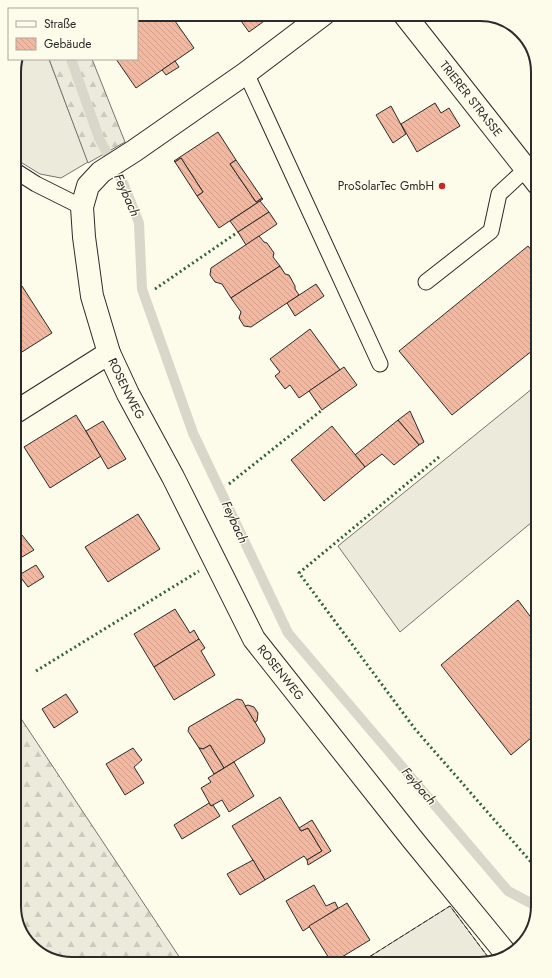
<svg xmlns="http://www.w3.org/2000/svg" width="552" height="978" viewBox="0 0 552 978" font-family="Jost,sans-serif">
<defs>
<pattern id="forest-firs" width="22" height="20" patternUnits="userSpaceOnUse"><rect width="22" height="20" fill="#ecebdb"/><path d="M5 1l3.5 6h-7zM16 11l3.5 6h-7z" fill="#cbcabc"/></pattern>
<pattern id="building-back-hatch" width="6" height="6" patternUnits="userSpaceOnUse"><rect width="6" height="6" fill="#f2b8a0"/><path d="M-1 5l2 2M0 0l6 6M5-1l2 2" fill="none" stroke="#d09e8a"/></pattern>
</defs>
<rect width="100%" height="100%" fill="#fdfbea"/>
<g fill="#ecebdb" stroke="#74746e">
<polygon points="18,59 49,59 88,162 61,178 40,174 14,158 14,68"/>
<polygon points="450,906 491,961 480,964 358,964"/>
</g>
<g fill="url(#forest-firs)" stroke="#74746e">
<polygon points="49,59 92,59 125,142 88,163"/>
<polygon points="14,708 184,964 68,964 40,954 20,931 14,906"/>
</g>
<polygon fill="#eceadb" stroke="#74746e" points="538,384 538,517 400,632 338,546"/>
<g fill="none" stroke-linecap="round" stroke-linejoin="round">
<polyline stroke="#d8d7c9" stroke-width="10" points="71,59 99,138 124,185 139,223 142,289 193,433 288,633 508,891 538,907"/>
</g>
<g fill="url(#building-back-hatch)" stroke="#2b2b2b">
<polygon points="137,14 170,14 194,48 136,88 116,59 137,59"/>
<polygon points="170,14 181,14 174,19"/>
<polygon points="236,14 274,14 249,32"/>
<polygon points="175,61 179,67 166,75 162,70"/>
<polygon points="435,103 441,113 449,108 460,126 417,152 401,124"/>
<polygon points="391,106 406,134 393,143 376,115"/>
<polygon points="218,132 236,160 230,164 256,202 262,198 263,199 219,228 197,196 203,192 181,158 175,162 174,161"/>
<polygon points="181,158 203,192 197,196 175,162"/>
<polygon points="236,160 262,198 256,202 230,164"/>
<polygon points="260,201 269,212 238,232 230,221"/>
<polygon points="269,212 277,224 246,245 238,232"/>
<polygon points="259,236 264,242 267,243 274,253 273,257 280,266 231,298 222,284 215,282 210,275 211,268"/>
<polygon points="528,246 538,258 538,346 452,415 399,351"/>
<polygon points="280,266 285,274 289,275 295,286 295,289 299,295 251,327 244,326 239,318 241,312 231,298"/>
<polygon points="316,284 324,296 295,316 287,303"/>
<polygon points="22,286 52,333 14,357 14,291"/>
<polygon points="310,329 340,370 299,398 290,385 285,389 275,376 280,372 270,359"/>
<polygon points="344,367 357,385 322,410 309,391"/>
<polygon points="410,411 424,442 419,445 398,420"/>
<polygon points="76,415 101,456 50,488 24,447"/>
<polygon points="398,420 419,445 394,465 382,454 365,467 355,455"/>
<polygon points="103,421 126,459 108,469 86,431"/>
<polygon points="332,426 365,467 324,501 291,460"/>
<polygon points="138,514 160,549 108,582 85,547"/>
<polygon points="22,535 34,550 15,561 14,559 14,541"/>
<polygon points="36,565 44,577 28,587 19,575"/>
<polygon points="518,600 538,627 538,732 511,755 441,665"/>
<polygon points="175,609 190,633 194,630 199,639 154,667 134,634"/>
<polygon points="199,639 205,648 201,651 215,675 174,700 154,667"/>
<polygon points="66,694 78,712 54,728 42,709"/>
<polygon points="237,699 242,700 265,739 264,743 224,768 210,745 203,749 199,748 188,731 189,727"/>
<polygon points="248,705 254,707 258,713 257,721 255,722 245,706"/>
<polygon points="210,745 224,768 214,774 199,748 203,749"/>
<polygon points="133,748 142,760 134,767 144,783 125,795 106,764"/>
<polygon points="234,762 254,796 229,812 222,800 211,806 201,788 211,782 208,778"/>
<polygon points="280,797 301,831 308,828 322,851 307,860 304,856 265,880 232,826"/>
<polygon points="209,803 211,806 213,805 220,816 182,839 174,825"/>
<polygon points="312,820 331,851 308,865 307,860 322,851 308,828 301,831 299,828"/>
<polygon points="253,860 265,880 240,895 227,874"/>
<polygon points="314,885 326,906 335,902 338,908 303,931 286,901"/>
<polygon points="347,903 370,940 332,963 309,926"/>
</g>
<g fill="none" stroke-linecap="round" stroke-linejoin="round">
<g stroke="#2b2b2b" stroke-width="17">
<g id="lane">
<polyline points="246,73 380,364"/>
<polyline points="14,170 36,184 82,207"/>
<polyline points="426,282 491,231 499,194 526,169"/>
</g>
</g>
<g stroke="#2b2b2b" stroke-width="24">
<g id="street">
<path id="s1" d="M324,14l-78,59 -112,78 -33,21 -13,14 -6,21 2,30 8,59 17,57 19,41 45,83 81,162 159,201 95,116"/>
<polyline points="14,413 109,353"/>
</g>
</g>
<g stroke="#2b2b2b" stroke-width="24">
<g id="secondary">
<path id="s2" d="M404,14l134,170"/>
</g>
</g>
<use href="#lane" stroke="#fdfbea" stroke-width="15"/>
<use href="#street" stroke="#fdfbea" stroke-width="22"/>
<use href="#secondary" stroke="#fdfbea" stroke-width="22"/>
<g stroke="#34623c" stroke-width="3" stroke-dasharray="2 3" stroke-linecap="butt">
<polyline points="155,289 238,232"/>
<polyline points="439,457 299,573 415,729 538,870"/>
<polyline points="229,484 322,410"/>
<polyline points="36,671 199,571"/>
</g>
<polyline stroke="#2b2b2b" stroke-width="1" stroke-dasharray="5 2" stroke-linecap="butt" points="358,964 450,906 491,961"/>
</g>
<circle fill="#c62828" stroke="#fdfbea" stroke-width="1.5" cx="442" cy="186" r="4"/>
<g text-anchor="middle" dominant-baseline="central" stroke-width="3" stroke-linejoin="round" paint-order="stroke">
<g font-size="12" fill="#2b2b2b" stroke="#fdfbea">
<text stroke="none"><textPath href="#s2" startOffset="108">TRIERER STRASSE</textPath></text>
<text stroke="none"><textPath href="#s1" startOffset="503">ROSENWEG</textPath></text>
<text stroke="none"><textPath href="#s1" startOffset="827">ROSENWEG</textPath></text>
</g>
<g font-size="12" fill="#2b2b2b" stroke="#fdfbea" text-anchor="end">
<text x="434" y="186">ProSolarTec GmbH</text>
</g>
<g font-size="13" font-style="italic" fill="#2b2b2b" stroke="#fdfbea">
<text transform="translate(127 195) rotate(66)">Feybach</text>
<text transform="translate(235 522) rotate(65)">Feybach</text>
<text transform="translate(419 786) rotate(49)">Feybach</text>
</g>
</g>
<path d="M0 0H552V978H0ZM72 21H480A51 51 0 0 1 531 72V906A51 51 0 0 1 480 957H72A51 51 0 0 1 21 906V72A51 51 0 0 1 72 21Z" fill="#fdfbea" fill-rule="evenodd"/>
<path fill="none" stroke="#2b2b2b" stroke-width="2" d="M72 21H480A51 51 0 0 1 531 72V906A51 51 0 0 1 480 957H72A51 51 0 0 1 21 906V72A51 51 0 0 1 72 21Z"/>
<rect x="8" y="8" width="130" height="52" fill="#fdfbea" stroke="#a9a89e"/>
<rect x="16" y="21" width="20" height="6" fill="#fdfbea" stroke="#a9a89e"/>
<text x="44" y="28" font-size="12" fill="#2b2b2b">Straße</text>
<rect x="16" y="38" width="20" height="12" fill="url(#building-back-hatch)" stroke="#a9a89e"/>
<text x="44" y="48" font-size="12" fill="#2b2b2b">Gebäude</text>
</svg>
